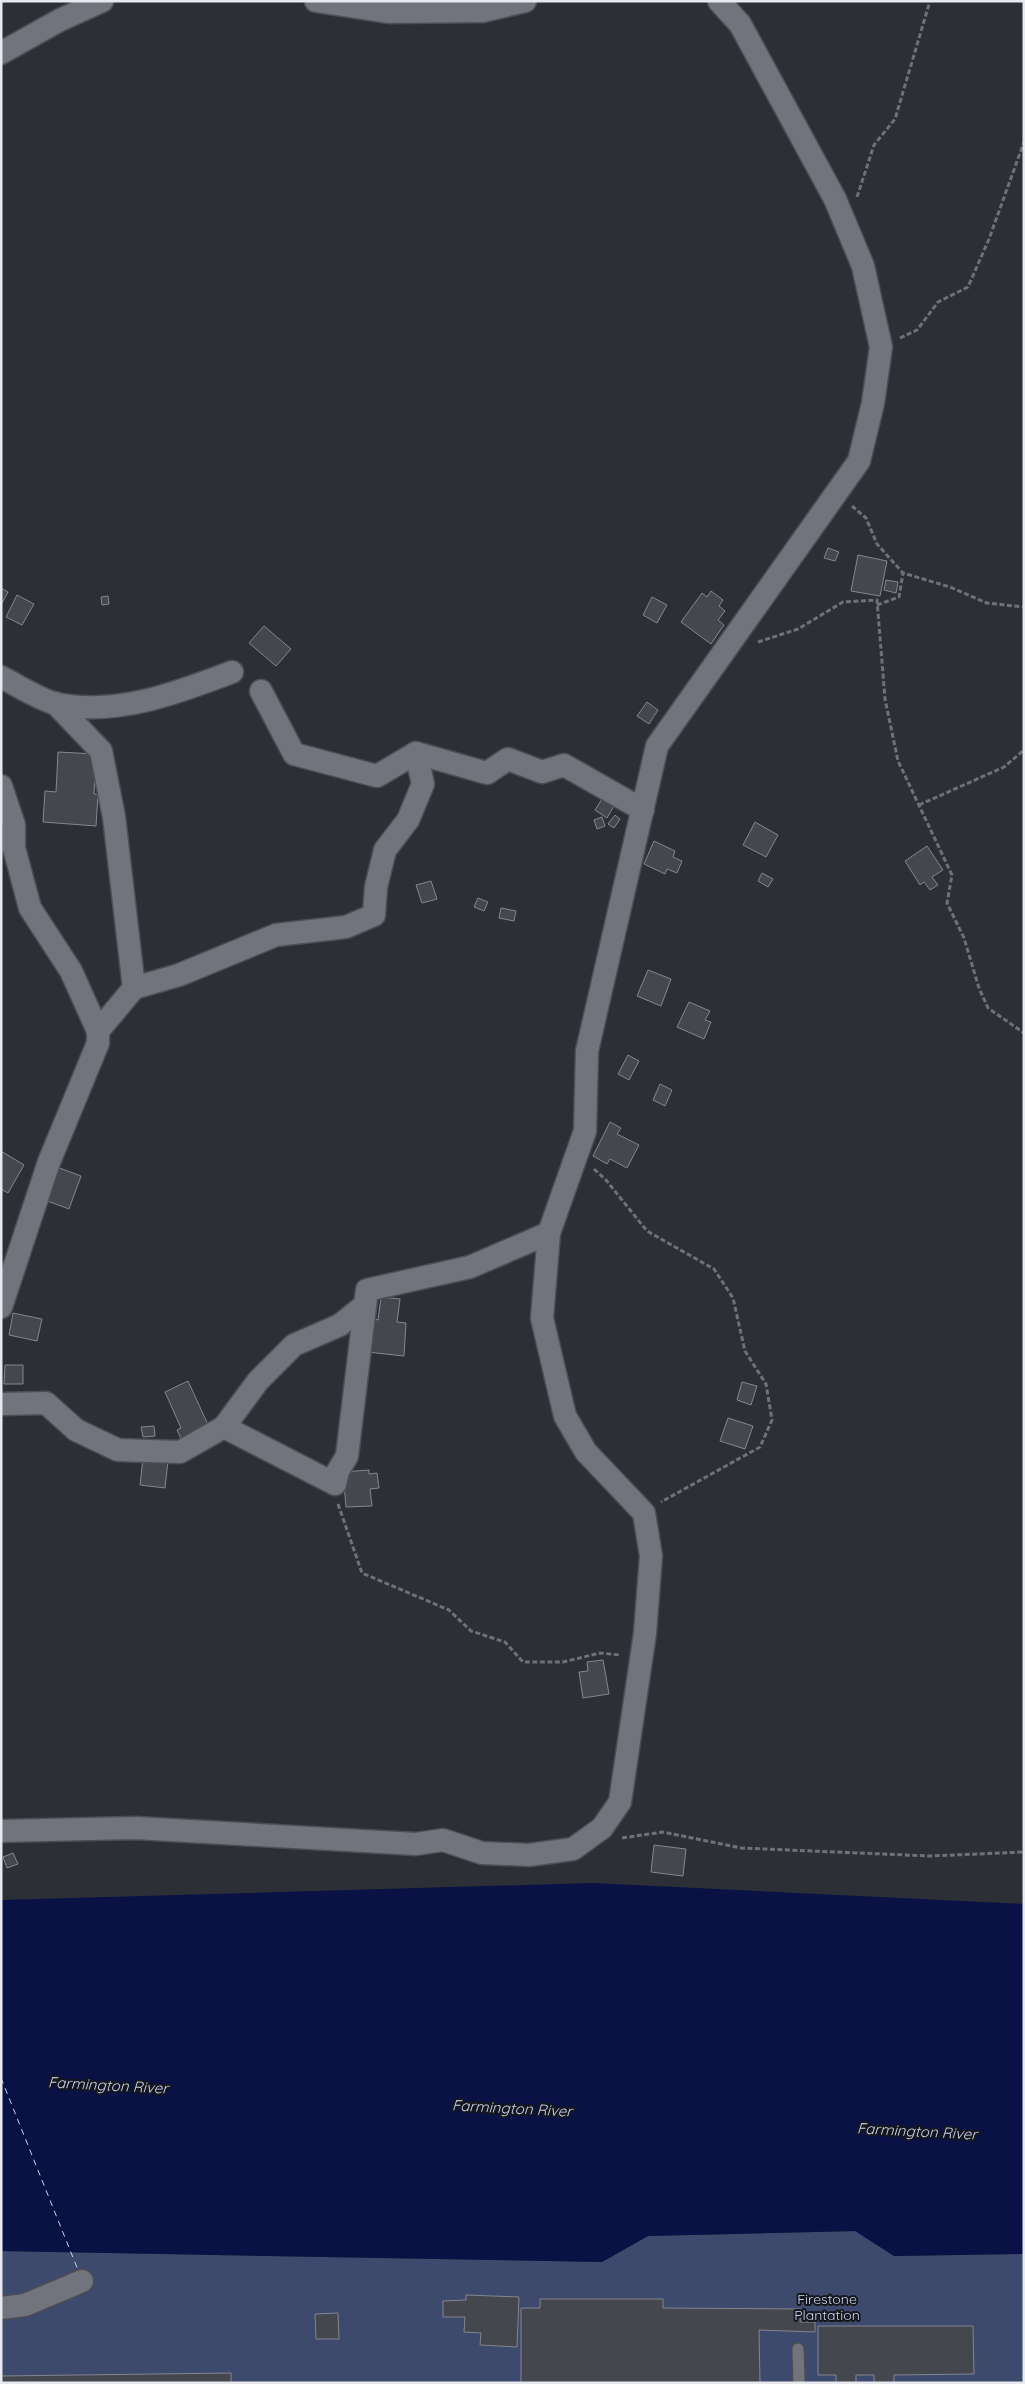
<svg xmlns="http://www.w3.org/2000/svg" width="1025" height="2384" viewBox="0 0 1025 2384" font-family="Quicksand,sans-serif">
<rect width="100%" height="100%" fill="#2c2f36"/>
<polygon fill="#3d496d" points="856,2231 894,2256 1024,2254 1024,2383 1,2383 1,2251 602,2262 648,2236"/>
<polygon fill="#0a1245" points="592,1883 1024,1904 1024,2254 894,2256 855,2231 648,2236 602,2262 1,2251 1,1900"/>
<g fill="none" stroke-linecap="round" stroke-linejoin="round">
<polyline stroke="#c7d3f6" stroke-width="1" stroke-dasharray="6 5" stroke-linecap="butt" points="1,2078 78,2270"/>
</g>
<g fill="#44474e" stroke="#848790">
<polygon points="828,548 839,552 835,561 824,558"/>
<polygon points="858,555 887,561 880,596 851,591"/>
<polygon points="886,580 898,582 896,593 884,590"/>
<polygon points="1,588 8,592 1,605"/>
<polygon points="711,591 723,600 719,606 725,611 718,620 724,625 711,644 681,622 702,593 707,597"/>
<polygon points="17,595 34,604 22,625 6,617"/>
<polygon points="108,596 109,604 102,605 101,597"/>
<polygon points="652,597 667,605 657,623 643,615"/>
<polygon points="264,626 291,649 276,666 249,643"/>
<polygon points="647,702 658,710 649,724 637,716"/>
<polygon points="58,752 96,754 94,794 98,794 96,826 43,822 45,791 56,792"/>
<polygon points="602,799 614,806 607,818 595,810"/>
<polygon points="615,815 620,819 614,828 608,824"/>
<polygon points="602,817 605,826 597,829 594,820"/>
<polygon points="755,822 778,835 766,857 743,845"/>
<polygon points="654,841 675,851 673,857 682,861 677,873 667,869 665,874 644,864"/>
<polygon points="927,846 943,870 932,877 938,885 930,890 924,882 920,885 905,861"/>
<polygon points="762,873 773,879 768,887 758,881"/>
<polygon points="431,881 437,899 422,903 416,885"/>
<polygon points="478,898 488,902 484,911 474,907"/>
<polygon points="501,908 516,911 514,921 499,918"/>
<polygon points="648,970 671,979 661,1006 637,996"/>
<polygon points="689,1002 710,1011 705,1020 711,1022 704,1039 677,1027"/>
<polygon points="628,1055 639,1061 629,1080 618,1074"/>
<polygon points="660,1084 672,1090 665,1106 653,1100"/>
<polygon points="610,1122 621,1128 617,1134 639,1145 627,1168 610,1159 607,1164 593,1156"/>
<polygon points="1,1151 24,1165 8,1193 1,1189"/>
<polygon points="54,1166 81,1176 69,1209 42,1199"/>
<polygon points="381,1297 400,1299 397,1322 406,1323 404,1356 367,1352 374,1319 378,1320"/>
<polygon points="13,1313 42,1319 37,1341 9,1335"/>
<polygon points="5,1365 23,1365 23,1384 4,1384"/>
<polygon points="188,1381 210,1429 182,1441 177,1430 181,1428 165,1392"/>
<polygon points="742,1382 757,1386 751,1405 737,1400"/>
<polygon points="728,1418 753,1426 745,1449 720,1441"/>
<polygon points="154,1426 155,1436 143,1437 141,1427"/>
<polygon points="143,1458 168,1461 165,1488 140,1485"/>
<polygon points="369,1470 369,1474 377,1473 379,1488 370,1489 372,1506 346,1507 343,1472"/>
<polygon points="603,1660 609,1694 583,1698 579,1672 588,1671 587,1662"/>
<polygon points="654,1845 686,1849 683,1876 651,1872"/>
<polygon points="13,1853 18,1864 7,1868 3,1857"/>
<polygon points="466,2295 519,2297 517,2347 480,2345 481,2333 464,2332 465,2317 443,2317 443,2301 466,2300"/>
<polygon points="540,2299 663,2299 663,2308 801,2309 800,2322 815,2322 815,2332 759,2330 760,2383 521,2383 521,2308 540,2308"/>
<polygon points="338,2313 339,2339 316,2339 315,2314"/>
<polygon points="818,2326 973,2326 974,2374 894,2375 894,2383 874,2383 874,2375 856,2375 856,2383 836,2383 836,2375 818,2375"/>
<polygon points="231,2373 231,2383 1,2383 1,2376"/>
</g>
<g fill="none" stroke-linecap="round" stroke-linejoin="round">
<g stroke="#4c4e53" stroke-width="14">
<polyline id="service" points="798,2349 799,2383"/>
</g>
<g stroke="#4c4e53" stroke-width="25">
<g id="minor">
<polyline points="316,1 388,12 483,11 525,1"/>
<polyline points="1,53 60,20 102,1"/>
<path d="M1,677c16,8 39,23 56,27 60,12 120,-11 175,-32"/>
<polyline points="261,691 294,754 377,776 416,753 487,773 508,759 542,772 564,765 643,810"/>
<polyline points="1,786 14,825 14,848 30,908 71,971 98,1031"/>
<polyline points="134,988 179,975 276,935 346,927 374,915 376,887 385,850 408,820 423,784 416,753"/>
<polyline points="1,1307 49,1162 98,1043 98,1031 134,988 114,817 101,751 55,703"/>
<polyline points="1,1404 46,1403 76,1430 118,1450 180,1452 224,1427 335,1484 338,1471 347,1456 367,1290 470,1267 549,1233"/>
<polyline points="224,1427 258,1381 294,1345 340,1325 365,1305"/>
<polyline points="1,1831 136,1828 416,1844 443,1840 482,1853 529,1855 573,1849 602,1828 620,1802 645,1633 651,1556 644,1513 586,1452 565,1416 542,1318 549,1233 585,1131 587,1051 657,746 859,461 873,403 881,347 863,266 835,199 740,24 719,1"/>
<polyline points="1,2308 25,2305 82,2281"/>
</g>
</g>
<g stroke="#6e7177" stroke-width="3" stroke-dasharray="5 2.5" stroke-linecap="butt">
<polyline points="857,197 874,145 895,119 930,1"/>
<polyline points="900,338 917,330 938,302 968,287 989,239 1024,142"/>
<polyline points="852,506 866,518 877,544 903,573 950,587 987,603 1024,607"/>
<polyline points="877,605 899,597 903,573"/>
<polyline points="758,642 798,629 843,602 877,600 885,699 898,761 952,875 947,903 964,938 979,988 988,1008 1024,1033"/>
<polyline points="919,805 1004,767 1024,750"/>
<polyline points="594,1169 606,1180 647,1231 714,1269 733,1298 745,1351 766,1384 772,1420 760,1447 661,1502"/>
<polyline points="338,1504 362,1573 449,1610 471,1631 505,1642 523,1662 563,1662 600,1653 620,1655"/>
<polyline points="622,1838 663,1832 741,1848 930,1856 1024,1852"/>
</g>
<use href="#service" stroke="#71747c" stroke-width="11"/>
<use href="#minor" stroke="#71747c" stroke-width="22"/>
</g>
<g text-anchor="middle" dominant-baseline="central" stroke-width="4" stroke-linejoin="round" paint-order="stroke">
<g font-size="14" fill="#c8d4f7" stroke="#16171a">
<text x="827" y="2299">Firestone<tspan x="827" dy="16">Plantation</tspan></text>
</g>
<g font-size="15" font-style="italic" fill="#c7d3f6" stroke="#16171a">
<text transform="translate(108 2085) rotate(3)">Farmington River</text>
<text transform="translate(512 2108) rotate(3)">Farmington River</text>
<text transform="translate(917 2131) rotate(3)">Farmington River</text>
</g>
</g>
<rect width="1025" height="2384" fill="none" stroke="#e7e9ee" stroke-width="5"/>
</svg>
